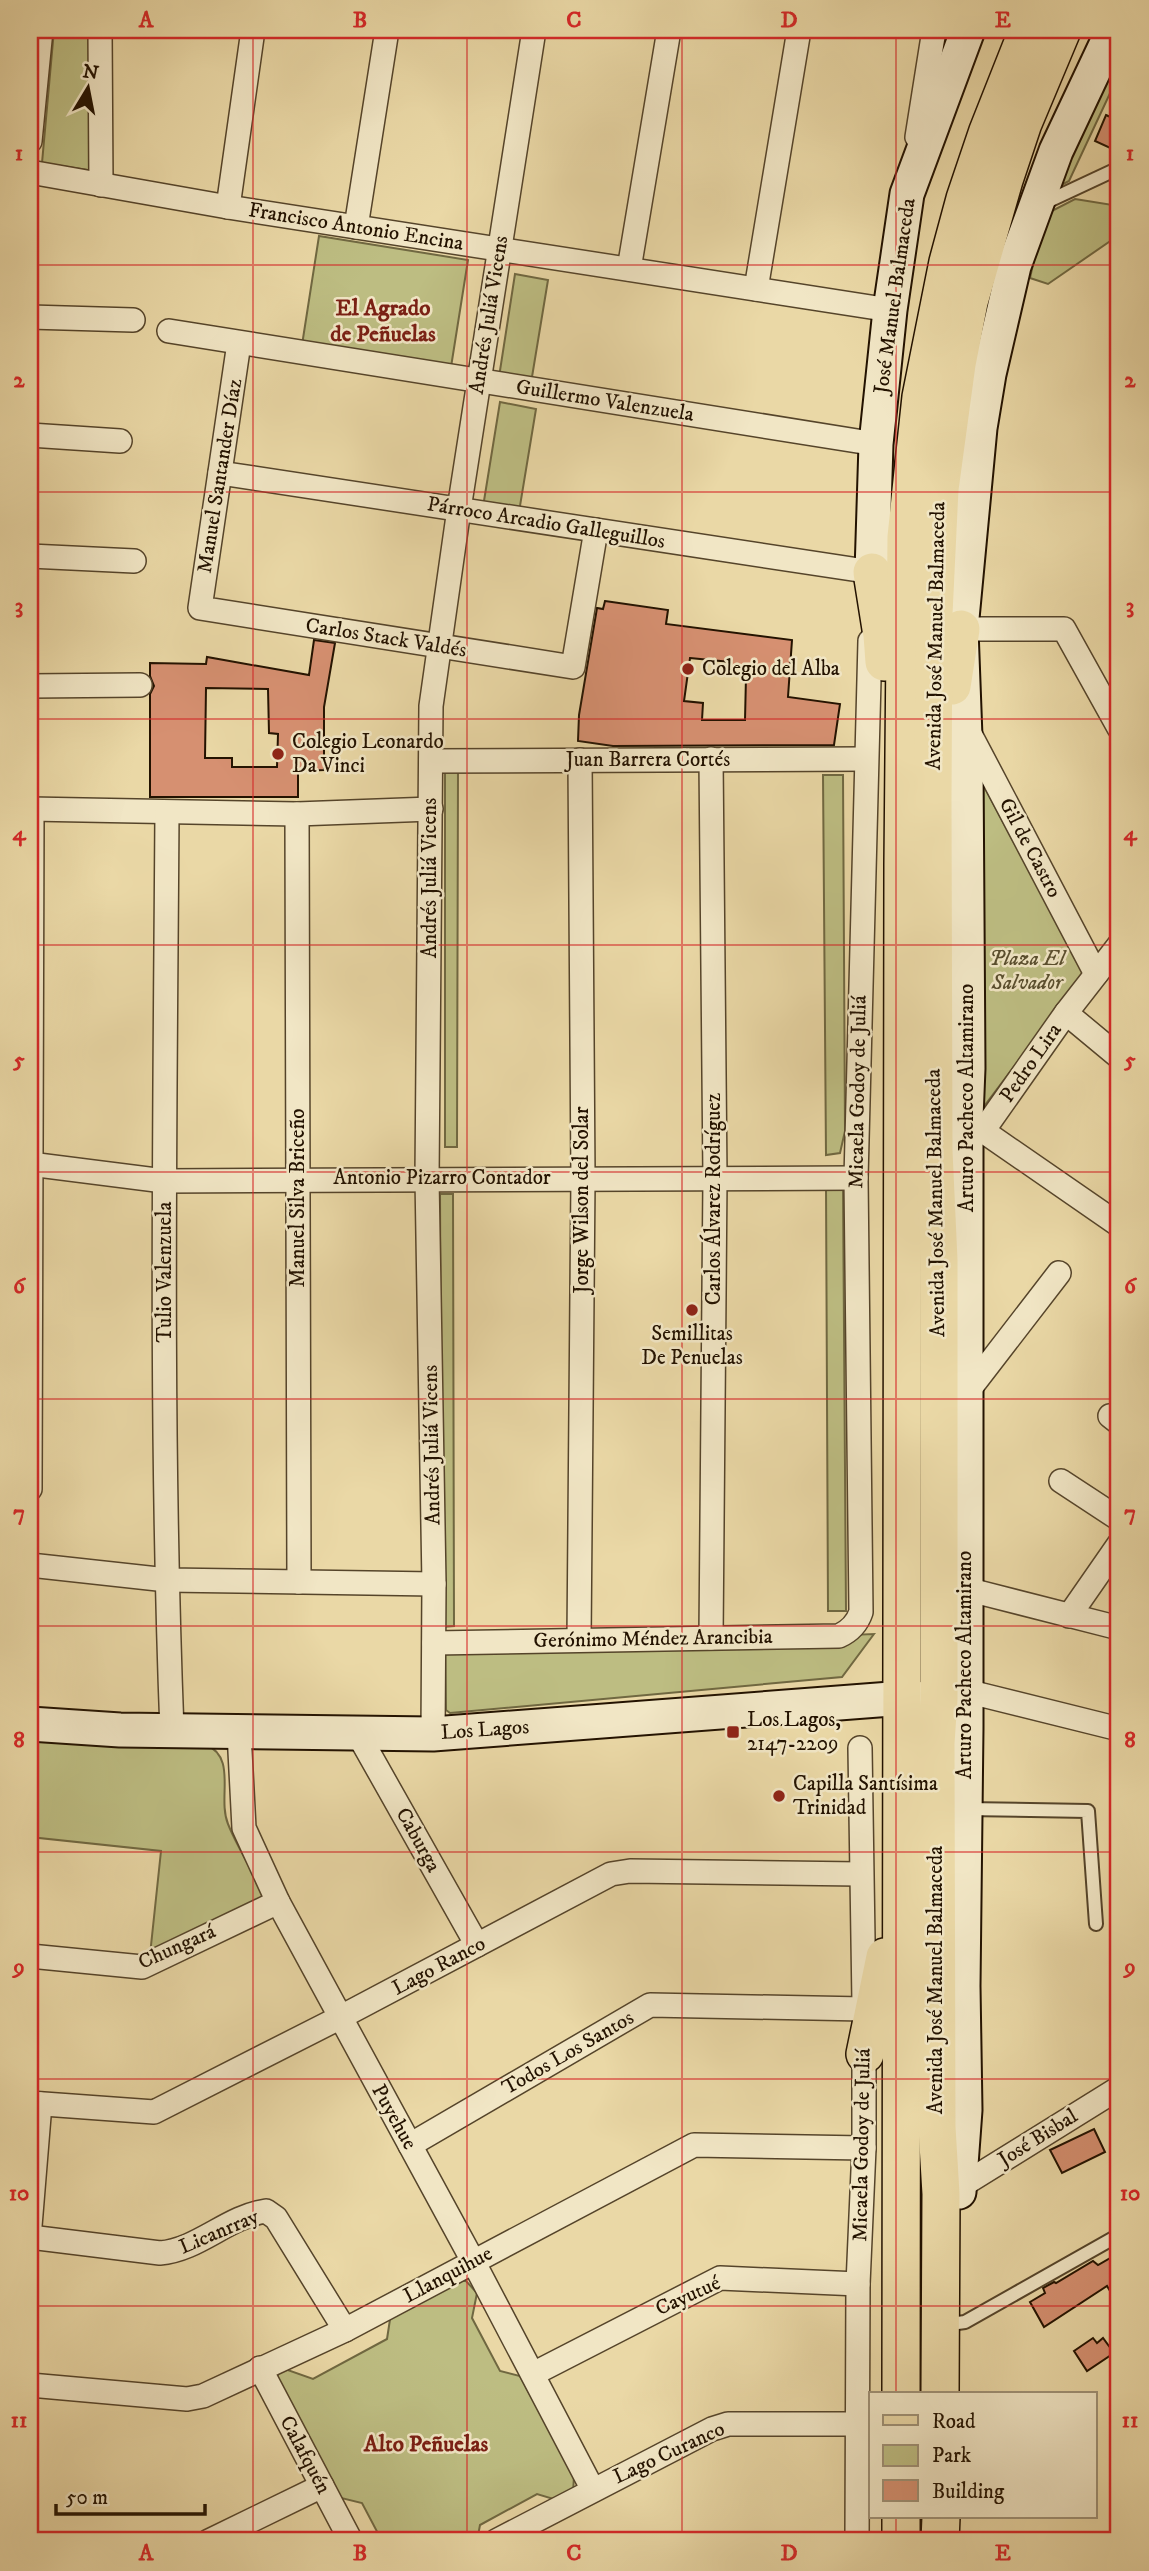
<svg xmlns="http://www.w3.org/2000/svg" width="1149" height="2571" viewBox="0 0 1149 2571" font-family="'IM FELL DW Pica',serif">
<rect width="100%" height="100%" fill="#ead8a6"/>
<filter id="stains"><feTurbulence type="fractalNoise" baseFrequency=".00286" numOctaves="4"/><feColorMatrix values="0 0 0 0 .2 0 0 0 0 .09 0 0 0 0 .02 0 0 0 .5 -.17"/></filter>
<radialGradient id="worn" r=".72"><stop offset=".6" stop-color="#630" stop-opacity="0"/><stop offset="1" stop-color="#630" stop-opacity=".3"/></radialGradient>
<g fill="#bdbd82" stroke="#706841" stroke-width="2">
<polygon points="54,30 94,30 94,171 42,163"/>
<polygon points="1119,52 1119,74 1069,181 1052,190"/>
<polygon points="1075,199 1119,206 1119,235 1048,284 1030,278 1044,215"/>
<polygon points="319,236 468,260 451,367 302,345"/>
<polygon points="515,274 548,280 531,383 499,377"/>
<polygon points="500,402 536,409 519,512 483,507"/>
<polygon points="445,770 458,770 457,1147 445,1147"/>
<polygon points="823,775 843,775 845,1131 840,1153 826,1155"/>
<polygon points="980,788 985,788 1084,974 985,1105 980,1102"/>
<polygon points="826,1186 843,1186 846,1611 828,1611"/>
<polygon points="440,1194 453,1194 454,1626 442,1627"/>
<polygon points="874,1634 842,1677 450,1713 446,1710 445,1651"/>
<path d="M30,1740l175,4c33,14 12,53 23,80 10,25 26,49 39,74l-117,57 11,-104 -131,-14z"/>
<polygon points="453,2280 466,2281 477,2293 472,2318 500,2371 520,2376 574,2476 573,2493 560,2501 537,2494 480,2525 477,2541 382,2541 362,2503 341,2498 277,2382 278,2373 285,2369 313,2379 387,2339 391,2313"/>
</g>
<g fill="#d69071" stroke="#231200" stroke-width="2" fill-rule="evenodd">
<polygon points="1106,115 1119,121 1119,152 1095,141"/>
<path d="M605,601l63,9 -2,14 126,16 -4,57 52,7 -6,41 -221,1 -35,-5 1,-26 18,-107 6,1zM690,658l40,4 -1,12 17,2 -1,44h-43l1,-17 -19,-2z"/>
<path d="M314,640l21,3 -11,64v63l-26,1v26h-148v-103l4,-8 -4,-10v-13l56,1 1,-7 102,18zM206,688l62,1 1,44 9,1 -1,33h-45v-9h-27z"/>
<polygon points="1094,2129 1105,2152 1062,2173 1050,2150"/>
<polygon points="1119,2253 1119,2306 1107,2286 1044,2327 1030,2302 1045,2293 1043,2288 1054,2282 1056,2283 1093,2261 1098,2265"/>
<polygon points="1093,2338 1097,2343 1103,2338 1114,2353 1087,2371 1074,2351"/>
</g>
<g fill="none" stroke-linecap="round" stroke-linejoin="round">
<g stroke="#55442a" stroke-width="16">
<g id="lane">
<polyline points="1042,204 1119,168"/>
<polyline points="965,1809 1088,1811 1096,1924"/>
<polyline points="943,2325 965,2322 1119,2235"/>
</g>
</g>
<g stroke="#55442a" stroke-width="26">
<g id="street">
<polyline points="100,30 101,185"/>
<polyline points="917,137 934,30"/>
<polyline points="30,141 41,30"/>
<polyline points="30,172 228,207 890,310"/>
<polyline points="228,207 253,30"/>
<polyline points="356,227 387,30"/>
<polyline points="629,269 669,30"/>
<polyline points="756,289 799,30"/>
<polyline points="30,317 133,320"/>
<polyline points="169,331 876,444"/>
<polyline points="239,343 200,608 573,667 596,530"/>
<polyline points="30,435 120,441"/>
<polyline points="220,473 872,572 872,586"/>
<polyline points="30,556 134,561"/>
<polyline points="961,629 1064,629 1119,728"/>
<polyline points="30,686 140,685"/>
<polyline points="969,732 1096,974"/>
<polyline points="431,761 866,759"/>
<polyline points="30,809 297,814 431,809"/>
<path d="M167,813c-2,306 -7,612 5,918"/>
<polyline points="297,814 299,1582"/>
<polyline points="1066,1013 1119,1057"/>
<polyline points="966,1118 983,1131 1066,1013 1119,945"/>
<polyline points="983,1131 1119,1225"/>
<polyline points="30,1164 164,1181 856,1178"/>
<polyline points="965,1395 1059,1273"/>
<polyline points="1110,1416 1119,1423"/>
<polyline points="1061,1481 1119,1519"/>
<polyline points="30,1489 32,809"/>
<polyline points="30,1565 167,1580 434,1584"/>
<polyline points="966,1589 1119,1628"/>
<polyline points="1069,1616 1119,1544"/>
<polyline points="711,1638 715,1178 711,759"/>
<polyline points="579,1640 583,1178 580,760"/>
<path d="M434,1643l405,-7c11,-5 18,-12 22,-24l-5,-434 14,-537"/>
<polyline points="966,1691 1119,1729"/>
<polyline points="239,1732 244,1828 278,1902 473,2261 593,2490"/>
<polyline points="358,1734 477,1945"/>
<polyline points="433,1734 434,1584 427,1178 431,706 459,509 534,30"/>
<polyline points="860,1748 864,2003"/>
<polyline points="30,1956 142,1967 278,1902"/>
<polyline points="30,2103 154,2112 339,2018 611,1874 630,1871 860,1874"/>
<polyline points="410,2145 650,2005 864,2009"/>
<polyline points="959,2192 966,2183 1119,2088"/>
<polyline points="30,2226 40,2104"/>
<path d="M30,2237l130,16c38,-3 67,-36 106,-42l10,7 69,112"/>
<polyline points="260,2368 351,2541"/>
<polyline points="533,2374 720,2278 858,2284"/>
<polyline points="30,2385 187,2399 203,2396 345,2330 694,2145 864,2148"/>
<polyline points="209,2541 322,2486"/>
<polyline points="496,2541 712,2429 728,2424 857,2424"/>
<polyline points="857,2541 858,2284 864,2148 864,2041"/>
</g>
</g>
<g stroke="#231200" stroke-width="37">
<g id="secondary">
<polyline points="872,572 876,444 890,310 907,194 968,30"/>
<polyline points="30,1724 120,1730 433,1734 904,1698 929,1699"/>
<polyline points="959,2192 965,2110 963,1986 966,1728 966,1118 968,1068 966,764 961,629 980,428 989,374 1014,266 1056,151 1113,30"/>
</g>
</g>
<g stroke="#231200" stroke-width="40">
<g id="primary">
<polyline points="872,572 882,635 884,662"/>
<polyline points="952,686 961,629"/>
<polyline points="865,2054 885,1957"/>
<polyline points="901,2394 903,865 906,537 921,397 948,262 965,199 988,131 1028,30"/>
<polyline points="940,2394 941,2194 937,2127 936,1743 939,1699 939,1260 934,1151 933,801 934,614 940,489 957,364 969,302 1004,180 1023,123 1062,30"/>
<polyline points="901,2541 901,2517"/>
<polyline points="940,2541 941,2517"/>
</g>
</g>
<use href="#lane" stroke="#f1e6c5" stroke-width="12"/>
<use href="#street" stroke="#f1e6c5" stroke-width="23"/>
<use href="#secondary" stroke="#f1e6c5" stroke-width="33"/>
<use href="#primary" stroke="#ead8a6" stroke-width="37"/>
</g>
<path fill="none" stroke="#d62828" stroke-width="2" stroke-opacity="0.55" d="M253,30v2511M467,30v2511M682,30v2511M896,30v2364M30,265h1089M30,492h1089M30,719h1089M30,945h1089M30,1172h1089M30,1399h1089M30,1626h1089M30,1852h1089M30,2079h1089M30,2306h1089M896,2517v24"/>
<g fill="#8f2418" stroke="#f1e6c5" stroke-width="2.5">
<circle cx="688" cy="669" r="7"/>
<circle cx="278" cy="754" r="7"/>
<circle cx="692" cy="1310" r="7"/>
<rect x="726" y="1725" width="14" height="14" rx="3.5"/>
<circle cx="779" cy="1796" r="7"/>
</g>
<g text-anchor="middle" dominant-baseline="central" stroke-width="5" stroke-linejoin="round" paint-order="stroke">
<g font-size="21" fill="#231200" stroke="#f1e6c5">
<text transform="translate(356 227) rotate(9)">Francisco Antonio Encina</text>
<text transform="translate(895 296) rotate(-82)">José Manuel Balmaceda</text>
<text transform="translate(489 315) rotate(-81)">Andrés Juliá Vicens</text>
<text transform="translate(605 401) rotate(9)">Guillermo Valenzuela</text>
<text transform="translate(220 476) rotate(-81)">Manuel Santander Díaz</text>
<text transform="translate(546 523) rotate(9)">Párroco Arcadio Galleguillos</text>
<text transform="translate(936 636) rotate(-89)">Avenida José Manuel Balmaceda</text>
<text transform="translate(386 638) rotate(9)">Carlos Stack Valdés</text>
<text x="648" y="760">Juan Barrera Cortés</text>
<text transform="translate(1030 848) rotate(62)">Gil de Castro</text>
<text transform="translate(430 878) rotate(-90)">Andrés Juliá Vicens</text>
<text transform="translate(1031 1063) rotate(-55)">Pedro Lira</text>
<text transform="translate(858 1092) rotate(-89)">Micaela Godoy de Juliá</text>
<text transform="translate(967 1098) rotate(-90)">Arturo Pacheco Altamirano</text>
<text x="442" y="1178">Antonio Pizarro Contador</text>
<text transform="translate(298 1198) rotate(-90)">Manuel Silva Briceño</text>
<text transform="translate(714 1199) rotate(-90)">Carlos Álvarez Rodríguez</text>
<text transform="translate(582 1200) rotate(-90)">Jorge Wilson del Solar</text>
<text transform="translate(936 1203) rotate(-91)">Avenida José Manuel Balmaceda</text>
<text transform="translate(165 1272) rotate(-90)">Tulio Valenzuela</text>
<text transform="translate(432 1445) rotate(-91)">Andrés Juliá Vicens</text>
<text transform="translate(653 1639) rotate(-1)">Gerónimo Méndez Arancibia</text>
<text transform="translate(965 1665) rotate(-90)">Arturo Pacheco Altamirano</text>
<text transform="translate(485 1730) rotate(-4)">Los Lagos</text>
<text transform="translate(418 1840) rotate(61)">Caburga</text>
<text transform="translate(177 1947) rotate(-24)">Chungará</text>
<text transform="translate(439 1966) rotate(-28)">Lago Ranco</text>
<text transform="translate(936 1980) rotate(-90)">Avenida José Manuel Balmaceda</text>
<text transform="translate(568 2053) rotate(-30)">Todos Los Santos</text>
<text transform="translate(394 2117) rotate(61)">Puyehue</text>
<text transform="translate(1038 2138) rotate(-32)">José Bisbal</text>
<text transform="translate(862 2145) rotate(-89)">Micaela Godoy de Juliá</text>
<text transform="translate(219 2232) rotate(-23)">Licanrray</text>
<text transform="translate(448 2275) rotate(-28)">Llanquihue</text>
<text transform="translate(688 2296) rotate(-24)">Cayutué</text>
<text transform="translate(669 2453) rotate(-25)">Lago Curanco</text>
<text transform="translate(305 2455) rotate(62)">Calafquén</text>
</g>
<g font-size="21" fill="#231200" stroke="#f1e6c5" text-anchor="start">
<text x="702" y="669">Colegio del Alba</text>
<text x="292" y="742">Colegio Leonardo<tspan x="292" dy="24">Da Vinci</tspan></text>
<text x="692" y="1334" text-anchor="middle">Semillitas<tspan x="692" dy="24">De Penuelas</tspan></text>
<text x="747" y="1720">Los Lagos,<tspan x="747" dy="24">2147-2209</tspan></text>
<text x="793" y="1784">Capilla Santísima<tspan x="793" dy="24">Trinidad</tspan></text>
</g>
<g font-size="21" font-style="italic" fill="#594e2e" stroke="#f1e6c5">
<text x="1027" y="959">Plaza El<tspan x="1027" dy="24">Salvador</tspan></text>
</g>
<g font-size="23" font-weight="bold" fill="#7a1f14" stroke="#f1e6c5">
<text x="383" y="308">El Agrado<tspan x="383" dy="26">de Peñuelas</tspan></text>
<text x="426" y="2444">Alto Peñuelas</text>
</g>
</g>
<rect width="1149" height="2571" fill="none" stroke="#ead8a6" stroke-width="77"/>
<rect x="869" y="2392" width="228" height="126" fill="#f1e6c5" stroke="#9f9176" stroke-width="2"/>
<rect x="883" y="2415" width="35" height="10" fill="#ead8a6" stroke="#9f9176" stroke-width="2"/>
<text x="932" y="2428" font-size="21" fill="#231200">Road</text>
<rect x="883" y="2445" width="35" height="21" fill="#bdbd82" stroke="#9f9176" stroke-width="2"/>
<text x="932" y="2462" font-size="21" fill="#231200">Park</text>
<rect x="883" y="2480" width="35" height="21" fill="#d69071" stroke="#9f9176" stroke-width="2"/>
<text x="932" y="2498" font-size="21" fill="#231200">Building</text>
<g transform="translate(88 88) rotate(10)" stroke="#f1e6c5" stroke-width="5" paint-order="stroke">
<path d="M0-5L12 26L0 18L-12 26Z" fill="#231200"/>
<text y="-10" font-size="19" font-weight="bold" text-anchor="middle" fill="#231200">N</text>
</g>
<path d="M56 2504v10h149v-10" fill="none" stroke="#231200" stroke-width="3.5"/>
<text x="66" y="2504" font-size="21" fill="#231200" stroke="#f1e6c5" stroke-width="5" paint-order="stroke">50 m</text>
<rect x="38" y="38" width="1072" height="2494" fill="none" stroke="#d62828" stroke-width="2.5"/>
<g font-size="23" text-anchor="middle" font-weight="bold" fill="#d62828">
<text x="146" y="27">A</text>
<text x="360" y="27">B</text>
<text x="574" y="27">C</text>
<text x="789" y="27">D</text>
<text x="1003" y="27">E</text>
<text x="19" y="160">1</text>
<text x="1130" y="160">1</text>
<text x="19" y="387">2</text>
<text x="1130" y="387">2</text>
<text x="19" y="613">3</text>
<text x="1130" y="613">3</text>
<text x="19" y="840">4</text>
<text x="1130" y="840">4</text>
<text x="19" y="1067">5</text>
<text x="1130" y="1067">5</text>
<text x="19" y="1293">6</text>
<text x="1130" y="1293">6</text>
<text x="19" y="1520">7</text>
<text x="1130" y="1520">7</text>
<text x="19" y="1747">8</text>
<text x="1130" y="1747">8</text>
<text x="19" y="1974">9</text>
<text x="1130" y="1974">9</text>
<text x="19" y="2200">10</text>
<text x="1130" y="2200">10</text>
<text x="19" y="2427">11</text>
<text x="1130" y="2427">11</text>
<text x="146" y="2560">A</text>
<text x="360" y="2560">B</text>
<text x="574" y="2560">C</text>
<text x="789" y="2560">D</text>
<text x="1003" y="2560">E</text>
</g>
<rect width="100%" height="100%" filter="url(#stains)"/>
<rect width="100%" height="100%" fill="url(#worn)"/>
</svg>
